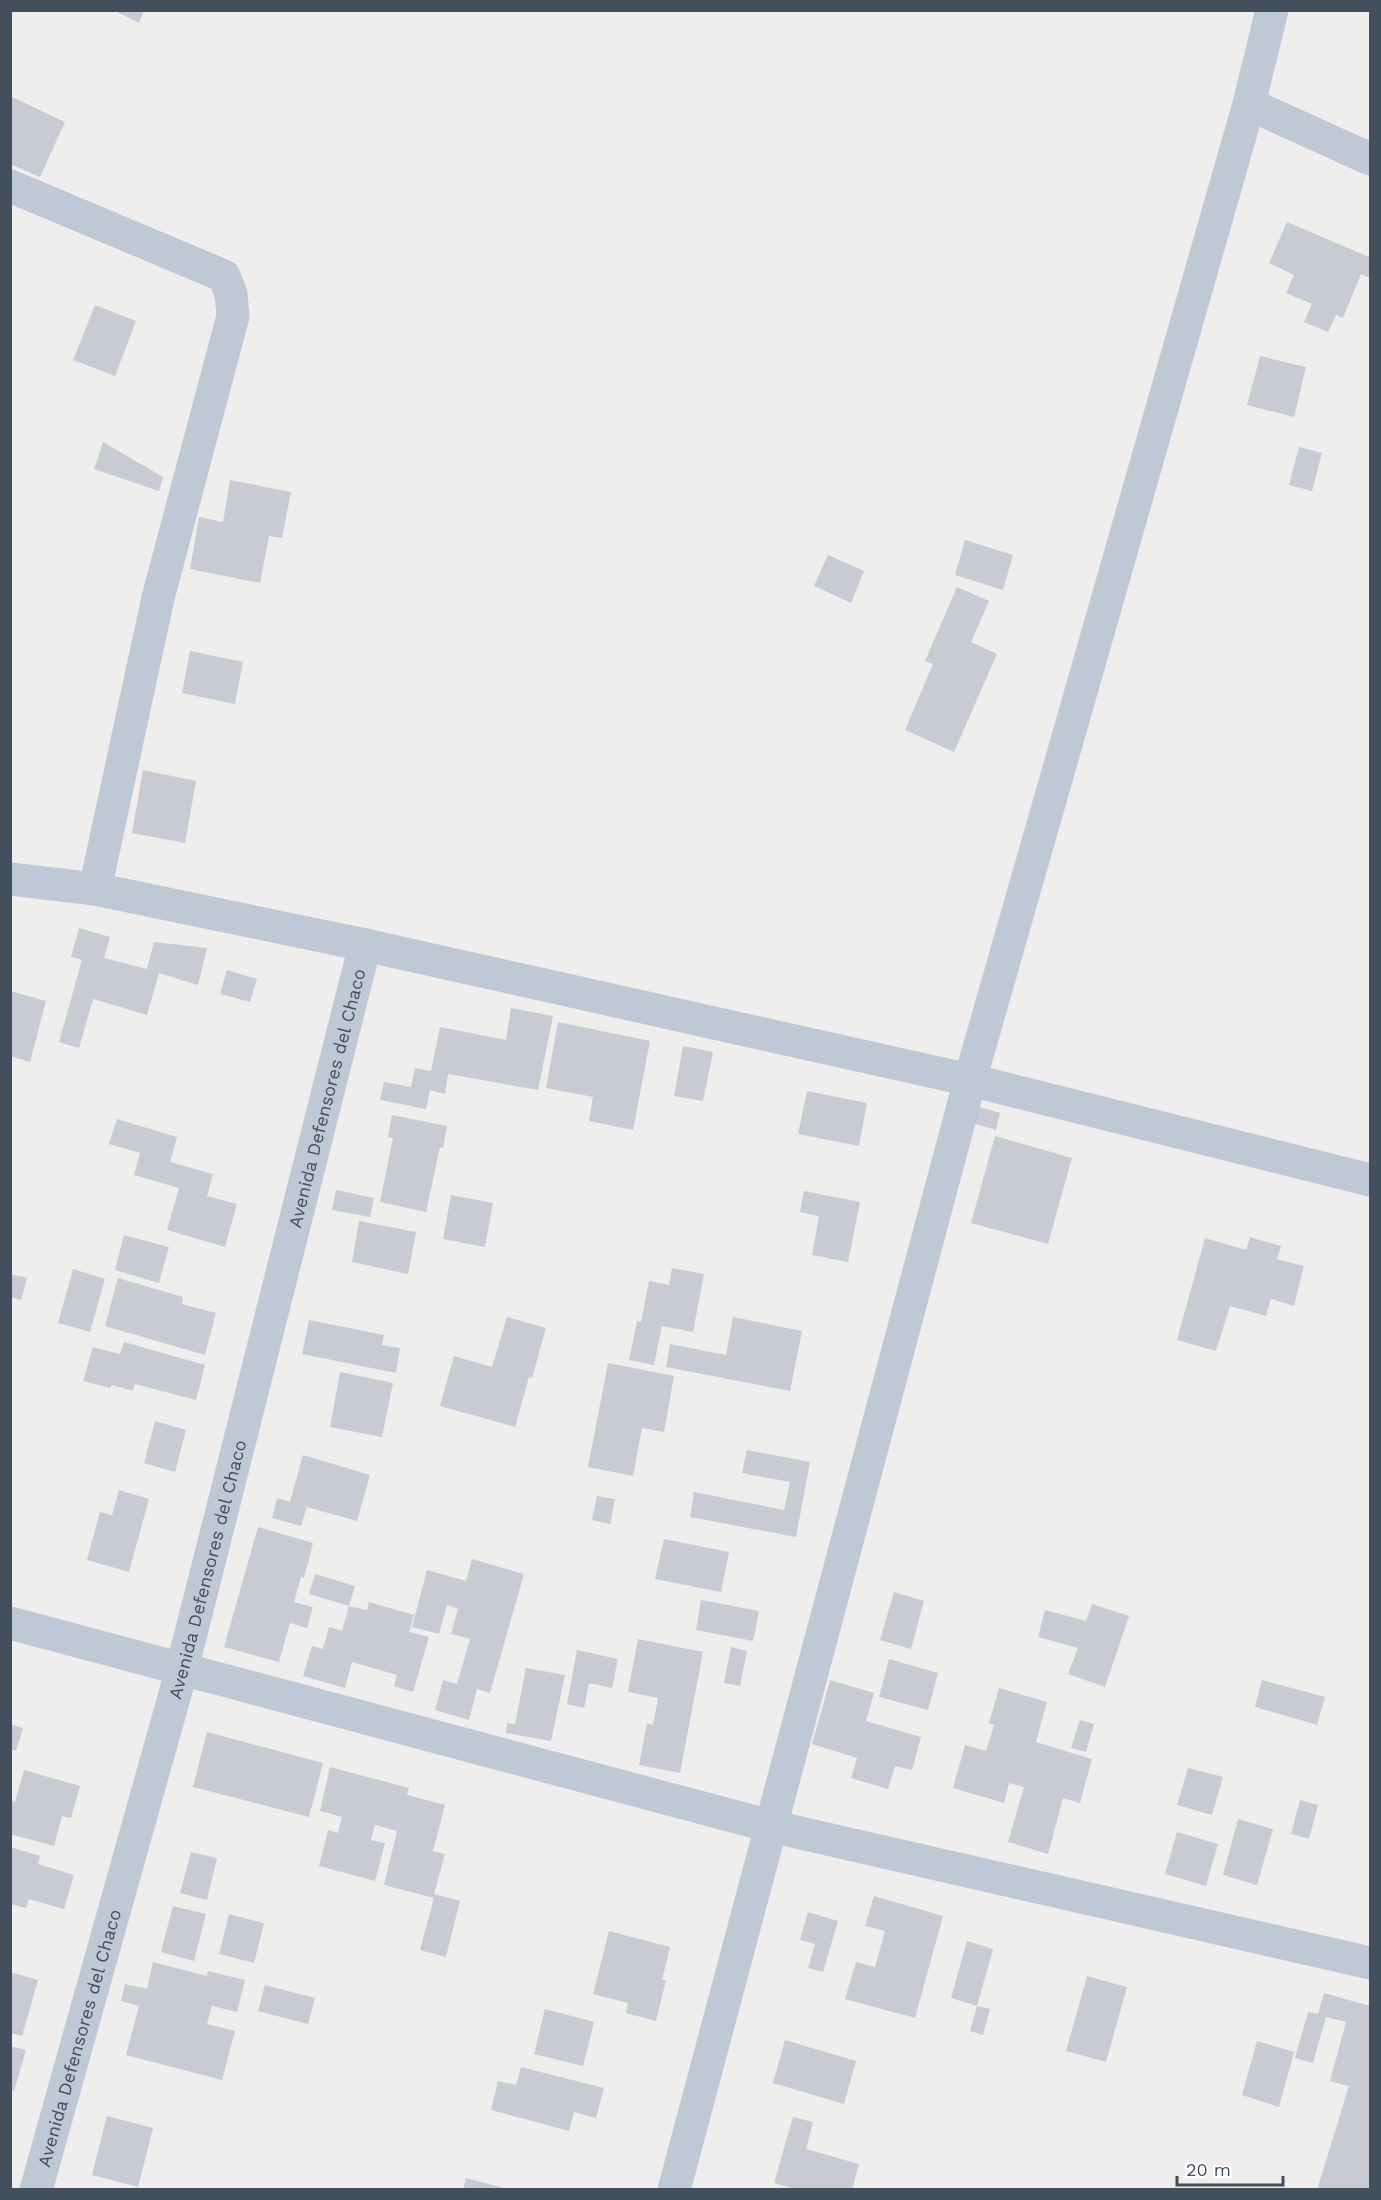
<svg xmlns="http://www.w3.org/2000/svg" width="1381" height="2200" viewBox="0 0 1381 2200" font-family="'Work Sans',sans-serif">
<rect width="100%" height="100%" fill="#f0eded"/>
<g fill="#c8cbd4">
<polygon points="113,10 144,10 139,23"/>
<polygon points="10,96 65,122 40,177 10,164"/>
<polygon points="1287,222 1369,257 1370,253 1370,278 1361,274 1343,318 1336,315 1328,332 1304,322 1312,304 1286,293 1294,275 1269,263"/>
<polygon points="95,305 136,321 115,376 73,360"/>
<polygon points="1260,356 1306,367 1294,417 1247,405"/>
<polygon points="103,442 163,477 159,491 94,469"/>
<polygon points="1299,447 1322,453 1312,491 1289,485"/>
<polygon points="230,480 291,492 282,538 269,536 260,583 190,569 199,517 223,522"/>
<polygon points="965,540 1013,555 1003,590 955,575"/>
<polygon points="828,555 864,571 851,603 814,586"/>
<polygon points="957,587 989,601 971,642 997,654 954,752 905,730 933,664 925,661"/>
<polygon points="190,651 243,662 235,704 182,693"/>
<polygon points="143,770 196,781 185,843 132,833"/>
<polygon points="79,928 110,937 104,958 147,969 154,942 207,948 198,985 159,973 147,1015 93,999 79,1048 59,1042 82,960 71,957"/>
<polygon points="227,970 257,979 250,1002 220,994"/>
<polygon points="11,991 46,1001 30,1062 10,1056"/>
<polygon points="511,1008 553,1016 538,1090 448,1074 445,1094 430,1090 426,1109 380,1100 384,1082 411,1087 415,1068 431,1071 440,1027 506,1040"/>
<polygon points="558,1022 650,1041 633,1130 589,1121 593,1097 546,1088"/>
<polygon points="683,1046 713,1052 703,1101 674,1096"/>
<polygon points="807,1091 867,1103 859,1146 798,1134"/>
<polygon points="973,1105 1000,1113 996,1130 969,1122"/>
<polygon points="392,1115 447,1126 443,1148 440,1147 426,1212 380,1202 393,1138 388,1137"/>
<polygon points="117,1119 177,1137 170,1162 213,1174 207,1196 237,1204 225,1247 167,1230 179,1188 134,1175 140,1153 109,1144"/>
<polygon points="995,1136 1072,1158 1048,1244 971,1223"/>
<polygon points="336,1190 374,1198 370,1217 332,1210"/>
<polygon points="804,1191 860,1202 848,1262 812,1255 819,1216 800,1212"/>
<polygon points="451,1195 493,1203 485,1247 443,1239"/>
<polygon points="359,1221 416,1232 408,1274 352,1262"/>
<polygon points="124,1235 169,1247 159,1283 115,1270"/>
<polygon points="1250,1237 1281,1246 1277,1259 1304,1266 1294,1306 1271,1299 1266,1316 1230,1306 1216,1351 1177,1340 1205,1238 1246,1250"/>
<polygon points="672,1268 704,1274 693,1332 662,1326 654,1365 629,1360 637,1321 641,1322 649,1281 669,1285"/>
<polygon points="73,1269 105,1279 90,1332 58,1323"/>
<polygon points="10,1274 27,1278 21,1300 10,1297"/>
<polygon points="118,1278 183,1297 182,1304 216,1313 205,1355 105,1326"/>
<polygon points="507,1317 546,1328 532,1378 529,1377 515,1427 440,1406 454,1356 492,1367"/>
<polygon points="733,1317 802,1331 790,1391 666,1367 670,1344 726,1355"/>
<polygon points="309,1320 384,1335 382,1345 400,1348 396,1373 302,1354"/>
<polygon points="124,1342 205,1365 196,1400 135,1384 133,1391 112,1385 110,1388 83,1381 93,1347 120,1354"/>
<polygon points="608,1363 674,1376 664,1432 642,1428 633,1476 588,1467"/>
<polygon points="340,1372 393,1383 382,1437 330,1427"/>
<polygon points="155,1421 186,1430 175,1472 144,1463"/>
<polygon points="747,1450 810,1462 796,1537 690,1517 694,1492 784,1510 790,1482 742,1473"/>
<polygon points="303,1455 370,1475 357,1521 307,1507 301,1526 272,1518 277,1498 290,1502"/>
<polygon points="119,1490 149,1499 129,1572 87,1560 100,1512 112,1515"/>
<polygon points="597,1496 615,1499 610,1524 592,1520"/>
<polygon points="258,1527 313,1543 304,1578 301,1577 294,1602 313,1607 307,1628 290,1623 279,1662 224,1647"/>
<polygon points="664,1539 729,1552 721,1592 655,1579"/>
<polygon points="472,1559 524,1574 490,1693 477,1689 469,1720 435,1710 443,1680 457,1684 470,1639 451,1634 458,1609 447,1605 439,1634 412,1627 427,1570 466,1581"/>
<polygon points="315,1574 355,1586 349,1606 309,1594"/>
<polygon points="894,1592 924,1601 911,1649 880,1640"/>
<polygon points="701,1600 759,1611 753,1641 696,1630"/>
<polygon points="369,1602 414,1615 409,1632 429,1637 413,1692 394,1686 397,1675 352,1662 345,1688 303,1676 312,1646 323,1649 329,1627 342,1631 349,1606 367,1610"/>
<polygon points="1092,1604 1129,1616 1105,1687 1068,1674 1078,1648 1038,1637 1045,1610 1086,1621"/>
<polygon points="638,1639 703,1652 680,1773 639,1765 647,1723 653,1725 658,1698 628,1692"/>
<polygon points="731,1647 747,1651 740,1686 724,1683"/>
<polygon points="577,1650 618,1659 612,1688 589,1683 584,1708 567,1704"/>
<polygon points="889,1659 938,1673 928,1710 879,1697"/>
<polygon points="526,1668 565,1675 551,1741 506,1733 507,1723 515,1724"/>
<polygon points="830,1680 874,1693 866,1721 921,1737 912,1770 895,1766 888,1789 851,1778 857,1758 812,1744"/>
<polygon points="1262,1680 1325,1697 1317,1725 1255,1707"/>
<polygon points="999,1688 1047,1702 1036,1742 1092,1759 1080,1803 1063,1798 1048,1854 1008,1842 1024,1787 1009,1783 1004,1803 953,1788 965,1745 986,1751 994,1725 989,1723"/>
<polygon points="1080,1720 1094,1724 1086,1752 1071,1748"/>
<polygon points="10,1724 23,1728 16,1751 10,1749"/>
<polygon points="207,1732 323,1763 309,1817 193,1787"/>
<polygon points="330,1767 409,1788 407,1795 445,1805 433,1851 445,1854 434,1894 460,1901 446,1957 420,1950 434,1898 384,1885 397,1831 375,1825 371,1840 385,1843 375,1881 319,1866 328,1830 338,1833 342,1817 320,1811"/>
<polygon points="1188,1768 1223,1777 1212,1815 1177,1805"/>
<polygon points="24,1770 80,1786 71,1818 62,1816 54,1846 10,1834 10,1805 12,1801 15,1802"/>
<polygon points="1300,1800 1318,1805 1309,1839 1291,1834"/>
<polygon points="1238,1819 1273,1829 1257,1885 1223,1875"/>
<polygon points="1177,1832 1218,1844 1206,1886 1165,1874"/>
<polygon points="10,1847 40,1856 38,1864 74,1875 64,1909 29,1899 26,1908 10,1904"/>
<polygon points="191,1852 217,1858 207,1900 180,1893"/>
<polygon points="874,1896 943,1916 915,2018 845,1999 856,1962 875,1967 885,1931 865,1926"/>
<polygon points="173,1906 206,1914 194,1961 161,1952"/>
<polygon points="808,1912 838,1921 823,1972 808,1968 815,1944 800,1940"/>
<polygon points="229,1914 264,1923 254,1963 219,1954"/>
<polygon points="609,1931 670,1947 662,1980 666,1980 656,2021 626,2013 628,2003 593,1994"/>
<polygon points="967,1941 993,1949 977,2006 951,1998"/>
<polygon points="153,1962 207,1976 208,1971 245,1980 237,2012 212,2006 207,2024 235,2031 222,2080 126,2055 139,2006 121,2001 125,1984 147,1989"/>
<polygon points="10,1972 38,1980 22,2036 10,2033"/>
<polygon points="1087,1976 1127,1987 1106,2062 1066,2051"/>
<polygon points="265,1985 315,1998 308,2024 258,2011"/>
<polygon points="1324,1993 1370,2006 1370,2190 1317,2190 1349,2086 1330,2081 1346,2022 1326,2017 1313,2063 1295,2058 1308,2012 1318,2014"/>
<polygon points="977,2006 990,2009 983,2035 970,2031"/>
<polygon points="545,2009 594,2022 583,2066 534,2054"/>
<polygon points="785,2040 856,2061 844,2104 773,2083"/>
<polygon points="1257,2041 1294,2052 1279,2107 1242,2095"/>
<polygon points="10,2046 26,2050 14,2091 10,2089"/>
<polygon points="521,2067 604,2088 596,2118 574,2112 569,2131 491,2110 498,2081 516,2085"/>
<polygon points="107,2116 153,2128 138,2187 92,2175"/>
<polygon points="793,2117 813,2122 806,2149 859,2164 852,2190 797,2190 774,2183"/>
<polygon points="466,2178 508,2189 508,2190 463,2190"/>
</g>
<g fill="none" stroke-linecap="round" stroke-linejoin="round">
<g stroke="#bfc8d5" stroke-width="33">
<polyline points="1249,104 1370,159"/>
<polyline points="10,186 224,276 231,294 233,316 158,598 95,889"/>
<polyline points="10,879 95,889 365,945 970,1080 1370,1180"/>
<polyline points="10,1623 770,1826 1370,1963"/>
<path id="s1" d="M36,2190l146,-521 183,-724"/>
<polyline points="674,2190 970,1080 1249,104 1272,10"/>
</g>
</g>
<g text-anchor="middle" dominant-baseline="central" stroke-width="4.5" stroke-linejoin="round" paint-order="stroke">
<g font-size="18" fill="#434f5d" stroke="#fff">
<text stroke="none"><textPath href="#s1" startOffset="1130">Avenida Defensores del Chaco</textPath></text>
<text stroke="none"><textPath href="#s1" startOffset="644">Avenida Defensores del Chaco</textPath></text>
<text stroke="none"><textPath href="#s1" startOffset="158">Avenida Defensores del Chaco</textPath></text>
</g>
</g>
<rect width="1381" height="2200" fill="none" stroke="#434f5d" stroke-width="24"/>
<path d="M1177 2176v9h106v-9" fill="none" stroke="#434f5d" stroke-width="3"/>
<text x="1186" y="2176" font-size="18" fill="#434f5d" stroke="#ffffff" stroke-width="4.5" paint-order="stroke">20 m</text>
</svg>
